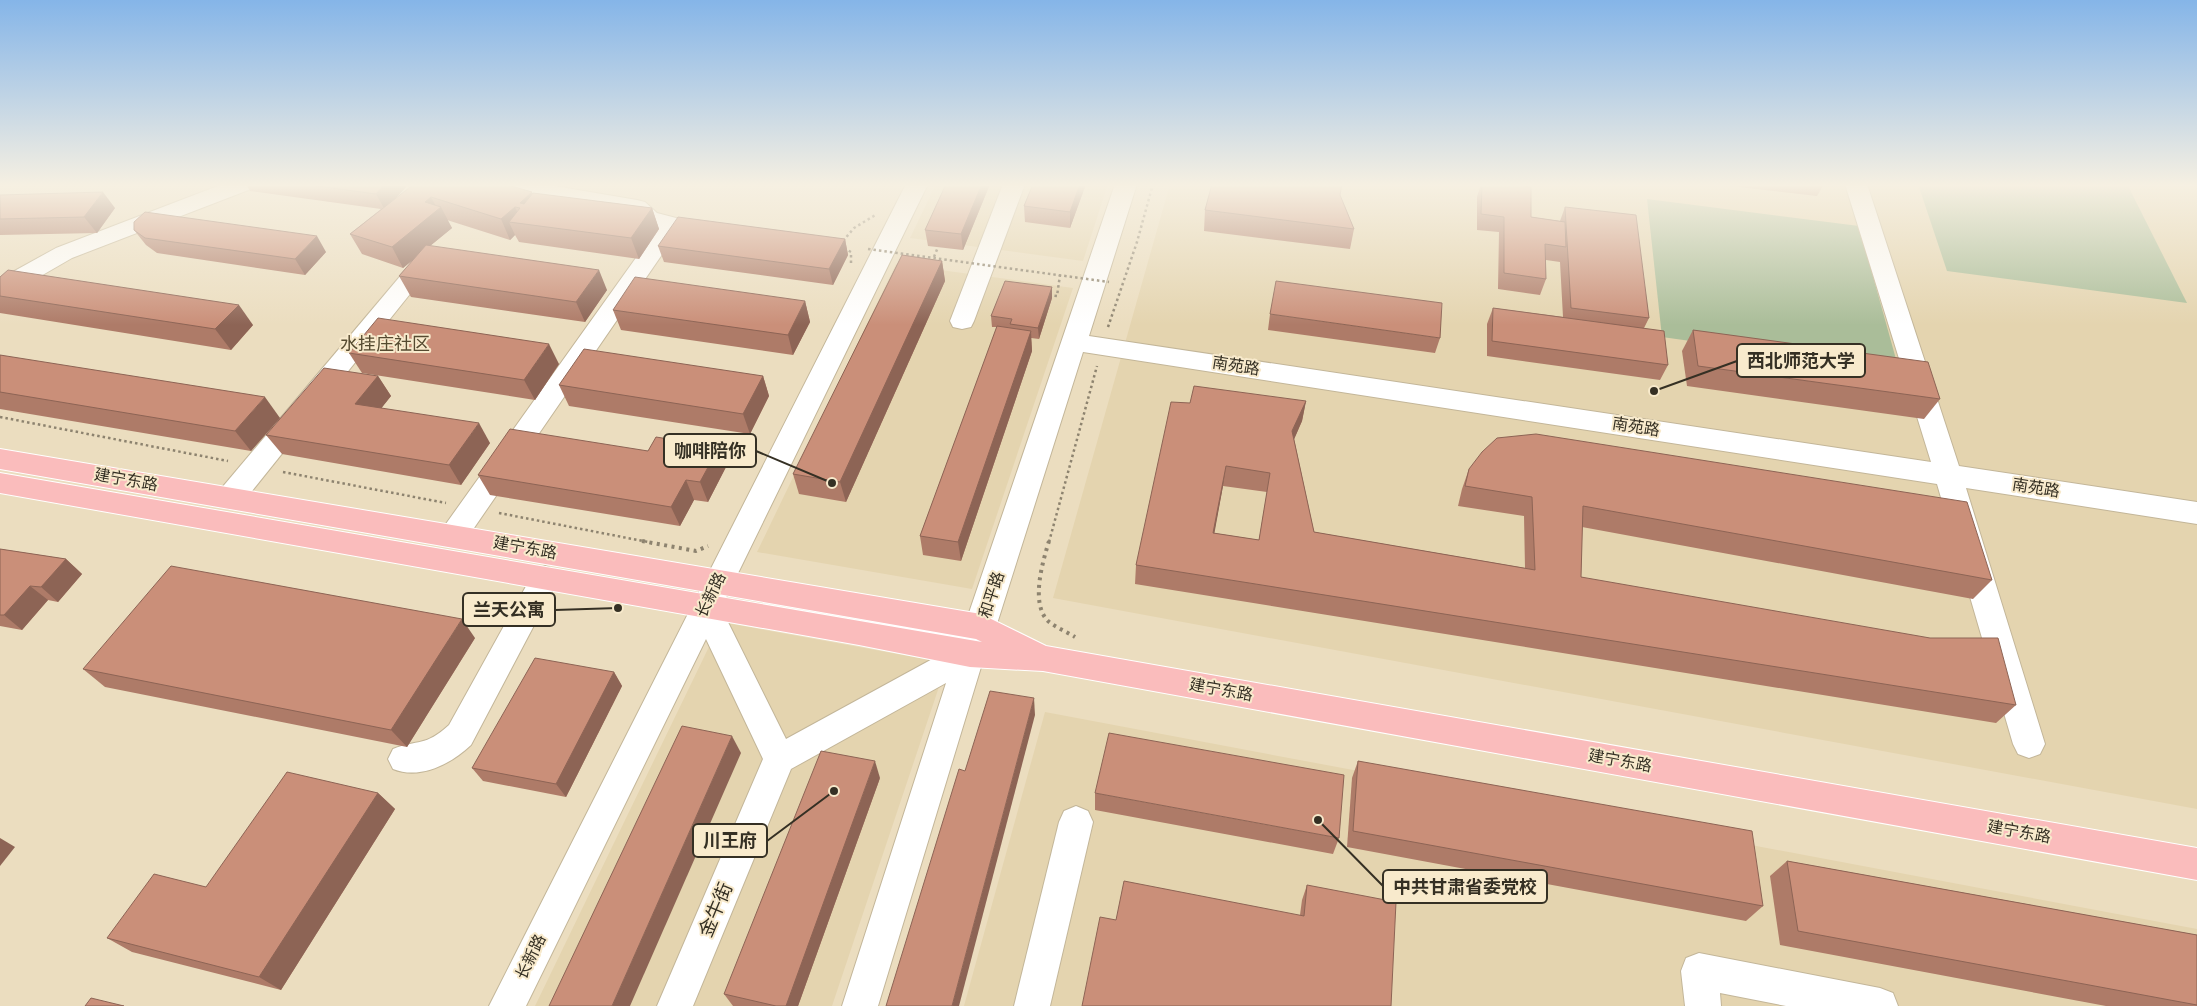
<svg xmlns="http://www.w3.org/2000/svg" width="2197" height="1006" viewBox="0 0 2197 1006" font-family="'Varela Round','Noto Sans SC',sans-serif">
<rect width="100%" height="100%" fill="#ebddbf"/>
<g fill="#e4d4af">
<polygon points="936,184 1108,184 1083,261 910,238"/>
<polygon points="1170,184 2197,184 2197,809 1053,598"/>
<polygon points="896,264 1073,288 972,589 757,552"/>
<polygon points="721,622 947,663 832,1006 535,1006"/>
<polygon points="1045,712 2197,929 2197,1006 964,1006"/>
</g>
<g fill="#aabd99">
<polygon points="1918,184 2127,184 2187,303 1947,271"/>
<polygon points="1647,199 1859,226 1899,370 1662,337"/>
</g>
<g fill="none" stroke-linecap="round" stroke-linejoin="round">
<g stroke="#c3b699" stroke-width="2">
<g id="minor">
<polygon points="223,184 254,184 251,189 72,258 8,295 0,297 0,279 56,248"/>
<polygon points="492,184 543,184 637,200 645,202 657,213 680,219 683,224 463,544 453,547 443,544 439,536 443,528 658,227 641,223 630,213 503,191 495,189"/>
<polygon points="906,184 928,184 721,608 786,739 958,645 1115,184 1137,184 1089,336 1931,462 1845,184 1867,184 1959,466 2197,502 2197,524 1966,488 2045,744 2040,754 2029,758 2018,754 2013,744 1937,484 1083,352 996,627 985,654 878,1006 842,1006 946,683 791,769 693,1006 657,1006 763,759 706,639 526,1006 489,1006"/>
<polygon points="1003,184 1025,184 974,321 971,327 962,329 953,327 950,321"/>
<polygon points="410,271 418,274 422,279 418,284 240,506 230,509 220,506 216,498 220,490 402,274"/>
<path d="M545,566l10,4 4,8 -88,167c-20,19 -51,35 -78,24l-5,-10 5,-10c25,-10 32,-2 56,-24l86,-155z"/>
<polygon points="1076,806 1088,811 1093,822 1050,1006 1014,1006 1059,822 1064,811"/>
<polygon points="1699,953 1880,988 1893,993 1898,1006 1786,1006 1720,993 1721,1006 1685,1006 1681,971 1686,958"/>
</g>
</g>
<g stroke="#fff" stroke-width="2">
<polygon id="major" points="0,449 981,614 1046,646 2197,848 2197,880 1043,671 970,667 859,645 0,493 0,473 982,642 976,639 0,469"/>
</g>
<g stroke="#8d836f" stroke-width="2.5" stroke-dasharray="2.5 3" stroke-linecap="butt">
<polyline points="843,241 854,228 877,214"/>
<polyline points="844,248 851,252 851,263"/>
<polyline points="932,262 938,247"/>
<polyline points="1049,295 1057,296 1060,275"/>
<polyline points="1108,327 1137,242 1153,184"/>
<polyline points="0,417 228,461"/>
<polyline points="283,472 446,503"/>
<polyline points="499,513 648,542"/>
<polyline points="1049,542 1097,366"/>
</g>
<g stroke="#8d836f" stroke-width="4" stroke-dasharray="3 4.5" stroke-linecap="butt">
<polyline points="642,541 696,551 708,546"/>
<path d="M1049,541c-6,20 -19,62 -1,80 7,6 19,11 27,16"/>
</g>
<use href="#minor" fill="#fff" fill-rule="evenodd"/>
<use href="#major" fill="#fabcbc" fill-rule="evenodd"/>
<polyline stroke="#8d836f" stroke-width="2.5" stroke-dasharray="2.5 3" stroke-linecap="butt" points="868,249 1109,282"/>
</g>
<g fill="#ae7b68" fill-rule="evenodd">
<polygon points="246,184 404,184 406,187 395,199 532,193 652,208 659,229 639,259 519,242 515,235 510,240 447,220 452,228 430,246 607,290 585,322 411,297 399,276 415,258 403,268 362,254 350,234 381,209 250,191"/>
<polygon points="990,184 963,250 928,246 925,230"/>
<polygon points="1033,184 1086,184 1070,228 1025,222 1024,206"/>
<polygon points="1481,184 1531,217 1560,221 1565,207 1649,318 1644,328 1668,365 1660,380 1487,356 1487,324 1493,308 1563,317 1560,262 1546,260 1546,279 1540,295 1498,289 1499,232 1477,230 1477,197"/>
<polygon points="1714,184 1824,184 1817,196"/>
<polygon points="0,195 115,208 97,233 0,235"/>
<polygon points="1340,195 1354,229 1350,249 1204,231 1205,210"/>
<polygon points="134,230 326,252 305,275 157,253 146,245"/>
<polygon points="845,239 848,255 833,285 664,262 658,246"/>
<polygon points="942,261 945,281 846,502 799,494 793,474"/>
<polygon points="0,277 253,325 231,350 0,313"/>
<polygon points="1052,287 1052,298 1039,339 1031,338 1032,351 961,561 923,555 920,536 997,327 992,327 991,316"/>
<polygon points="805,301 810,322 793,355 621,330 613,310"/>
<polygon points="1270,314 1440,338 1435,353 1268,330"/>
<polygon points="1693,330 1940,399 1924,419 1687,386 1682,351"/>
<polygon points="349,353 559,364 535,400 362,373"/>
<polygon points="0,355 280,418 251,451 0,409"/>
<polygon points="378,376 391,396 381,408 490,443 461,485 282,454 266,435"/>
<polygon points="763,376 769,396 750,434 569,406 559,385"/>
<path d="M1306,401l-4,20 -8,18 20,93 211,36 -1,-52 -66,-10 4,-17 7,-20 523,111 -19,19 -391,-72 -1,50 435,128 -20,18 -861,-139 1,-19 54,-162zM1223,486l44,6 -8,48 -45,-7z"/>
<polygon points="719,447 726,467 708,502 694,500 680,526 490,495 478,475 648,451"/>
<polygon points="0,549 66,559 82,574 58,602 48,600 22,630 0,626"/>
<polygon points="475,638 407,747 105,687 83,669"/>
<polygon points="614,672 622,686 566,797 483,781 472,768"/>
<polygon points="1358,761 1763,906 1746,921 1347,847 1352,778"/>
<polygon points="880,778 798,1006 733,1006 724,994"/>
<polygon points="378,793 395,809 281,990 132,952 107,938 206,887"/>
<polygon points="1095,793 1339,838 1333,854 1095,810"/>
<polygon points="1787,861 2197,935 2197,1006 2106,1006 1780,945 1770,876"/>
<polygon points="1307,885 1391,1006 1116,920 1300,915 1302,900"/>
</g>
<g fill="#8d6455">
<polygon points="385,184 404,184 406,187 385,210 376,194"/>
<polygon points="982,184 990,184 963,250 961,234"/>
<polygon points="1080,184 1086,184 1070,228 1070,212"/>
<polygon points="103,192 115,208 97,233 84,217"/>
<polygon points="532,192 541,213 520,203"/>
<polygon points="431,197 438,210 441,207 452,228 403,268 392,247 425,202"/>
<polygon points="515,207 523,224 509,222 515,235 510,240 501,219"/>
<polygon points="652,208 659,229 639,259 631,238"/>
<polygon points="317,236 326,252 305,275 295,259"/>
<polygon points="845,239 848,255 833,285 829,269"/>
<polygon points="942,261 945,281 846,502 840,482"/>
<polygon points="599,270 607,290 585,322 576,302"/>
<polygon points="1052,287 1052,298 1039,339 1038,328"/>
<polygon points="805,301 810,322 793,355 788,335"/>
<polygon points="239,305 253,325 231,350 215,329"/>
<polygon points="1031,331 1032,351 961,561 958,542"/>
<polygon points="549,344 559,364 535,400 524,380"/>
<polygon points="378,376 391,396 369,424 355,404"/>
<polygon points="763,376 769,396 750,434 743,414"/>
<polygon points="265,397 280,418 251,451 235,431"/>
<polygon points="1306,401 1302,421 1289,451 1292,431"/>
<polygon points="479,423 490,443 461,485 449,465"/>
<polygon points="719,447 726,467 708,502 700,482"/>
<polygon points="1226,466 1223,486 1211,552 1213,533"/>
<polygon points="686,480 694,500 680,526 671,507"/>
<polygon points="66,559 82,574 58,602 41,587"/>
<polygon points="30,586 48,600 22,630 4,615"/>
<polygon points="462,619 475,638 407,747 391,730"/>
<polygon points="614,672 622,686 566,797 556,784"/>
<polygon points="1034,698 1035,715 959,1006 952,1006"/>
<polygon points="732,736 741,753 630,1006 612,1006"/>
<polygon points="875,761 880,778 798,1006 786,1006"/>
<polygon points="378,793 395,809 281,990 259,977"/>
<polygon points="0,838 15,847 0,866"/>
</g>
<g fill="#ca8f79" stroke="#8d6455" fill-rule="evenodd">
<polygon points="303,184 385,184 376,194"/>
<polygon points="414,184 504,184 532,192 520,203 524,204 533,193 652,208 631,238 509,222 520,208 515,207 501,219 431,197 425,202 441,207 392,247 350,234"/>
<polygon points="946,184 982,184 961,234 925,230"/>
<polygon points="1033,184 1080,184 1070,212 1024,206"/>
<polygon points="1212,184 1342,184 1340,195 1354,229 1205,210"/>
<polygon points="1482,184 1508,184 1531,187 1531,217 1565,222 1566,247 1545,244 1546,279 1504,273 1504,217 1481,214"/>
<polygon points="103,192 84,217 0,219 0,195"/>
<polygon points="1565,207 1636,215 1649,318 1571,308"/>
<polygon points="145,212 317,236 295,259 145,238 134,230 134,222"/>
<polygon points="678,217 845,239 829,269 658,246"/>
<polygon points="426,245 599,270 576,302 399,276"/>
<polygon points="902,255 942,261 840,482 793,474"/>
<polygon points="8,270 239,305 215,329 0,296 0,277"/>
<polygon points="635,277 805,301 788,335 613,310"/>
<polygon points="1005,281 1052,287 1038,328 1010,324 1012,319 991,316"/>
<polygon points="1276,281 1442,303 1440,338 1270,314"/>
<polygon points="1493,308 1664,331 1668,365 1492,341"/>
<polygon points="378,318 549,344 524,380 349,353"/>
<polygon points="997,326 1031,331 958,542 920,536"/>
<polygon points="1693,330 1928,362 1940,399 1698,366"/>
<polygon points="584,349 763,376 743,414 559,385"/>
<polygon points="0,355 265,397 235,431 0,392"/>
<polygon points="324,368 378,376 355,404 479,423 449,465 266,435"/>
<path d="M1194,386l112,15 -14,30 22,101 221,38 -3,-73 -67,-11 4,-17 13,-17 15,-14 39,-4 431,68 25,78 -409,-74 -2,71 349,61h68l18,67 -880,-140 35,-163 19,1zM1226,466l44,7 -11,67 -46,-7z"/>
<polygon points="510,429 648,451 656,437 719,447 700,482 686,480 671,507 478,475"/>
<polygon points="0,549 66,559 41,587 30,586 4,615 0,615"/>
<polygon points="171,566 462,619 391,730 83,669"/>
<polygon points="535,658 614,672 556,784 472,768"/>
<polygon points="990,691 1034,698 952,1006 886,1006 959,769 965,771"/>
<polygon points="682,726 732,736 612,1006 549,1006"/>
<polygon points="1109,733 1344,775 1339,838 1095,793"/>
<polygon points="821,751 875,761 786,1006 776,1006 724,994"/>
<polygon points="1358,761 1752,831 1763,906 1353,831"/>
<polygon points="287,772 378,793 259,977 107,938 154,874 206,887"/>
<polygon points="1787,861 2197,935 2197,1005 1798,931"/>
<polygon points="1124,881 1304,916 1307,885 1396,902 1391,1006 1082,1006 1100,917 1116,920"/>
<polygon points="91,998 124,1006 85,1006"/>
</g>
<linearGradient id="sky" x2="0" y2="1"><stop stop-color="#85b5e8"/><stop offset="0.57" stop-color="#f6f0e2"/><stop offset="1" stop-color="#f6f0e2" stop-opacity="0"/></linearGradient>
<rect width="2197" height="325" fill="url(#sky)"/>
<g text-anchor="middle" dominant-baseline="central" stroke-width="4" stroke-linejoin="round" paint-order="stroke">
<g font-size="16" fill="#353024" stroke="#f8eacc">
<text transform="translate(1236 366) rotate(9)">南苑路</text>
<text transform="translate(1636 427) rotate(9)">南苑路</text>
<text transform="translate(126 480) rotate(10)">建宁东路</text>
<text transform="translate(2036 488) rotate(9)">南苑路</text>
<text transform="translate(525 548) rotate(10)">建宁东路</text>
<text transform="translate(711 595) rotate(-64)">长新路</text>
<text transform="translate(992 595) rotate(-72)">和平路</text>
<text transform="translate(1221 690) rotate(10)">建宁东路</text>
<text transform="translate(1620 761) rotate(10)">建宁东路</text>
<text transform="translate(2019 832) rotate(10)">建宁东路</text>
<text transform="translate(531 957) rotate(-64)">长新路</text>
</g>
<g font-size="18" fill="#554a30" stroke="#f8eacc">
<text x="385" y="344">水挂庄社区</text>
</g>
<g font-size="19" fill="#353024" stroke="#f8eacc">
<text transform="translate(716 910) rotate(-67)">金牛街</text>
</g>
</g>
<path fill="none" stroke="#353024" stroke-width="2" d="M1654 391L1737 361M832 483L756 451M618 608L555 610M834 791L767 841M1318 820L1383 886"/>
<g fill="#353024" stroke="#f8eacc" stroke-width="2">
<circle cx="1654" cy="391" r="5"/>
<circle cx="832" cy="483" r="5"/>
<circle cx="618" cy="608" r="5"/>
<circle cx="834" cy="791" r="5"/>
<circle cx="1318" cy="820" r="5"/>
</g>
<g fill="#f8eacc" stroke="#353024" stroke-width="2">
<rect x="1737" y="344" width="128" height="33" rx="5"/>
<rect x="664" y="434" width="92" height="33" rx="5"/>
<rect x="463" y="593" width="92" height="33" rx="5"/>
<rect x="693" y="824" width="74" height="33" rx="5"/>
<rect x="1383" y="870" width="164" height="33" rx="5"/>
</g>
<g font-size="18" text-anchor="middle" font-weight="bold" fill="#353024">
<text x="1801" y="367">西北师范大学</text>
<text x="710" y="457">咖啡陪你</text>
<text x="509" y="616">兰天公寓</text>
<text x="730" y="847">川王府</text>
<text x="1465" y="893">中共甘肃省委党校</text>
</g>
</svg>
